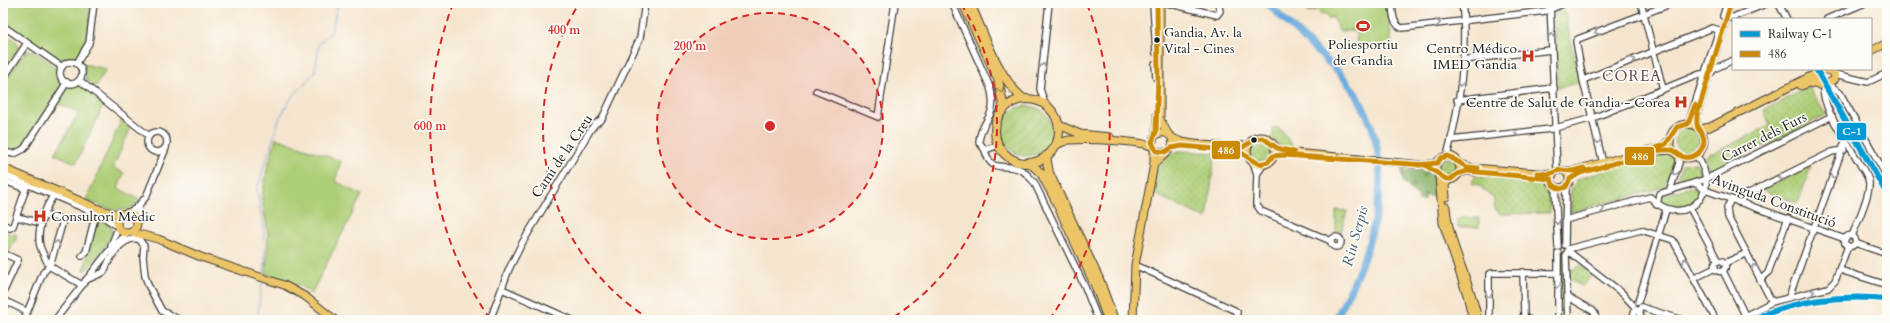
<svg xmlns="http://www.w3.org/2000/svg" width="1890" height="323" viewBox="0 0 1890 323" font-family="Cardo,serif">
<defs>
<pattern id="forest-firs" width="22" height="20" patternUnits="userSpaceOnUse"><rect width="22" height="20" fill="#8ab167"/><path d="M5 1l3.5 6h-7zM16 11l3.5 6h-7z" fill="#708f54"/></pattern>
<pattern id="park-dots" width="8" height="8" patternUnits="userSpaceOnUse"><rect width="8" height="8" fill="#adce76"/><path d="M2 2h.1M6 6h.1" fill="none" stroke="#94b066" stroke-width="1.8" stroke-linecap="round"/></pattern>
<pattern id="garden-furrows" width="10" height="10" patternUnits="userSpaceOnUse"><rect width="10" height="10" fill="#adce76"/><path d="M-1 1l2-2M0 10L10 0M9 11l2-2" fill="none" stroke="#94b066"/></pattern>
</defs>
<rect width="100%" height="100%" fill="#fdfcf7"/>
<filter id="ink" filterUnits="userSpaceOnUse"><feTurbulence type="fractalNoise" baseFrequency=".025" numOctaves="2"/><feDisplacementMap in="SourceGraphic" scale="8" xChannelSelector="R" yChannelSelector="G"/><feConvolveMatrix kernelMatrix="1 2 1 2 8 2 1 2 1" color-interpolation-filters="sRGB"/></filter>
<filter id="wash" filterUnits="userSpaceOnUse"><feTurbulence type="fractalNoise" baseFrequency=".012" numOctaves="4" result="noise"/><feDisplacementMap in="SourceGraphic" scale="16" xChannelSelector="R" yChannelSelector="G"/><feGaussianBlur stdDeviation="0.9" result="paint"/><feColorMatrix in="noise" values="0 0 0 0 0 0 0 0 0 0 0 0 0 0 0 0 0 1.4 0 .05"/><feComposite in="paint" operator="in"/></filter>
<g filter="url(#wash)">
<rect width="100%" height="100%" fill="#f5e5ce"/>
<g fill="#adce76" stroke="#647549">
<path d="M3,3h86c4,13 -3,46 -13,54l-13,3 -4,-1 -56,-36z"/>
<polygon points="1300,3 1387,3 1392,48 1379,50 1360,46 1357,43 1356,31 1339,31 1333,17 1328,19 1326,13 1321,15 1318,9 1308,13 1305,6"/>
<polygon points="3,32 17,42 19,47 3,71"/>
<path d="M28,51c6,0 10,3 14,6 12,8 23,19 16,34l-38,58c-6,3 -11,3 -17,0v-64l20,-30z"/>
<polygon points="83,64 106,69 95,88 86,79"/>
<polygon points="82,85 104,104 76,163 55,154 79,112 56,103 67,88"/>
<path d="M122,119l9,8 -18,41 11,5 -6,15 22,12c-17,18 -34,8 -54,0z"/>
<polygon points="276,138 341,161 335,181 362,195 311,294 300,286 266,274 268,235 262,198 267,169"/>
<rect x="1458" y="218" width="21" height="9"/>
</g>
<path fill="url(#forest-firs)" stroke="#536642" d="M1402,170l27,2c8,6 7,15 8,25l-12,-2v5l-7,1 1,-4 -16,-15z"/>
<g fill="url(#park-dots)" stroke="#647549">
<polygon points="1564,10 1580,82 1558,88 1554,11"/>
<polygon points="1809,87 1826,115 1711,172 1705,158 1709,153 1714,153 1770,125 1764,110"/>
<path d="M1179,151l36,2 -8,66 -55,-26c4,-22 4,-34 27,-42z"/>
<polygon points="1665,152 1672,155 1674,162 1665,187 1571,212 1571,190 1578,179"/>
<polygon points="1696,163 1702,174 1701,179 1675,186 1682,164"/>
<polygon points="1811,166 1798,203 1762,190"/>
<polygon points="1475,176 1548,184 1550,213 1500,214 1495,209 1493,197 1482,189 1483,187 1472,183"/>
<path d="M1695,186l5,3c1,12 -16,21 -27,19 -4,-1 -9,-3 -13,-5v-6l3,-2z"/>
<path d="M97,218l14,7c6,13 -17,35 -25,45h-2z"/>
<polygon points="3,227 8,233 16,234 17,237 9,252 3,250"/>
<polygon points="1561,257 1564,257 1566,320 1560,320 1559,259"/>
<polygon points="1580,265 1593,274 1582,286 1569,279 1569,269 1576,269"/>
</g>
<g fill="url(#garden-furrows)" stroke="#647549">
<circle cx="1027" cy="131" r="25"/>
<circle cx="1688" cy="141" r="13"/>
<path d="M1274,128l2,-1 4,2 13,17v2c-11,0 -25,-6 -19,-20z"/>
<circle cx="1261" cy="151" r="11"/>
<circle cx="1448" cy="167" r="9"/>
<polygon points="1336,210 1347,211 1341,232 1336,231"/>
</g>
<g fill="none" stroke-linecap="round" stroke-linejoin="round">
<g stroke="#6aaadd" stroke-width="1">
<polyline points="264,275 265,252 263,223 257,189 280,117 292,97 315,72 319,43 331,33 338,3"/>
<polyline points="257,320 262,282"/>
</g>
<path stroke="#6aaadd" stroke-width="7" d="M1267,3c17,17 35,34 53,51 9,9 19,17 27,28 58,74 29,164 -12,238"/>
</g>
</g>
<g filter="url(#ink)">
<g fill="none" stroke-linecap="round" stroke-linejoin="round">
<g stroke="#3d3a37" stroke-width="8">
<g id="minor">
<path d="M952,3l38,84c9,33 -9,30 -11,55l6,8 14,-5"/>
<polyline points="1153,3 1156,53"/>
<polyline points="1167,3 1217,15 1220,11 1218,3"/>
<path d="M1392,3c1,9 0,21 10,25l144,-17 19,-8"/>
<polyline points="1550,3 1557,170"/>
<polyline points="1641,3 1663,89"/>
<polyline points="1778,3 1787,19"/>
<polyline points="1723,16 1727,3"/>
<polyline points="1727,17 1731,18 1768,3"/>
<polyline points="1827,19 1865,3"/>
<polyline points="3,26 62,67"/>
<polyline points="1463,60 1551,50"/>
<circle cx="71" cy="73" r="11"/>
<polyline points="77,63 89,43 94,3"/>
<polyline points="1155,64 1156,78 1158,81"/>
<polyline points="1711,73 1714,69 1733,60"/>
<polyline points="1835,74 1868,82 1887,73"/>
<polyline points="3,79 27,43"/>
<polyline points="79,80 149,136"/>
<polyline points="1583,80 1712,28 1719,30"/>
<polyline points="1829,84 1840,93 1887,177"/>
<path d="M1823,86c-1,25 27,59 38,80 4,6 9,13 8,20 -1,14 -12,37 -17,50"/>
<polyline points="816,91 878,117 895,3"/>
<polyline points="1457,100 1554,88"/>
<polyline points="1045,104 1040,89 1049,3"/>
<polyline points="1688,124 1719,30"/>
<polyline points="1697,127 1697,115 1731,3"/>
<circle cx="157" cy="142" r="10"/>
<polyline points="1451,140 1551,129 1593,118 1700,74 1705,74"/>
<path d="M985,150c6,26 21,11 38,21 4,3 7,7 11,11l51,105 13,33"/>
<polyline points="3,152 14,154 24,149 67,82"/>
<path d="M1447,156c12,-45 21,-107 15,-153"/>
<polyline points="1253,162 1257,174 1256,204 1261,211 1331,241"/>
<polyline points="1603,163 1583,80 1576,41 1578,39 1673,3"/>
<polyline points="3,174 102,216 117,226"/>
<polyline points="1257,174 1264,164"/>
<polyline points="3,180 25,189"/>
<polyline points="1695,183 1705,190 1845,239"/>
<polyline points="1555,187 1558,247"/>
<polyline points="1670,190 1679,163 1679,156"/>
<polyline points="1731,200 1727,207 1728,217 1772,302"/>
<polyline points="1738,202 1747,194 1832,152 1844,150"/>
<polyline points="1657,205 1659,194 1706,179 1832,116"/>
<polyline points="1690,208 1718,261"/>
<polyline points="126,213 135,209 146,197 166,148"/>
<polyline points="17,217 41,223"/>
<path d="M43,217c6,-2 16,0 20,4l-13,45"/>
<polyline points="136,219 140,204"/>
<path d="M1565,220l85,-23c14,15 36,20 50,2 3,-5 6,-9 6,-14 1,-10 -4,-22 -10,-30"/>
<polyline points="3,224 10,228 13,226 27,185"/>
<circle cx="1850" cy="241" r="5.5"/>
<circle cx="1336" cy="242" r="5"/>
<polyline points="1855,243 1887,254"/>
<polyline points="1565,245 1566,187"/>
<polyline points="111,246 118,228"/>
<polyline points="1568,249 1641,230 1673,240 1716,320"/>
<polyline points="1568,251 1622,293 1633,305"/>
<polyline points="3,253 18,260 3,293"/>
<polyline points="1558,253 1558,320"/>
<polyline points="1566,254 1568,320"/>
<polyline points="82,256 86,252 96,213"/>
<circle cx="1720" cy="266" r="5.5"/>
<polyline points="1725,263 1747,253"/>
<polyline points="1135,265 1234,310 1237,312 1235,320"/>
<path d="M49,266c-3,-7 -7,-13 -9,-20 -4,-15 5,-39 14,-51"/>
<polyline points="49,266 82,285"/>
<polyline points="1840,270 1887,285"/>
<polyline points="1723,271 1745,315"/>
<polyline points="1523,272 1524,317"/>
<polyline points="1695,278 1715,268"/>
<path d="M86,280l18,-8c5,-13 17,-36 35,-33l5,7 -1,11 2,19 3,9 14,26 18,9"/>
<polyline points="1760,280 1768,273 1788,218"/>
<polyline points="502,289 572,320"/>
<polyline points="1568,297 1593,311 1595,314 1596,320"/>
<polyline points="1789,297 1846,139"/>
<polyline points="3,300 26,311"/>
<polyline points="1638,302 1666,210"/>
<polyline points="1641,307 1683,320"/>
<polyline points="1638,310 1642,320"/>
<polyline points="24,320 43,273 49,266"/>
<polyline points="55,320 108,252 128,233"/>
<polyline points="490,320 509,269 521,245 591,129 595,124 602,119 640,38 645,3"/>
<polyline points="1489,320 1489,274 1493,273 1557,273"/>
<polyline points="1518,320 1524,317 1530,320"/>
<polyline points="1632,320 1635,309"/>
<polyline points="1737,320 1772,302 1828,288 1835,281 1848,246"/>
</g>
</g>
<g stroke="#3d3a37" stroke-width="9">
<g id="major">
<polyline points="1160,3 1160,119 1168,134"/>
<polyline points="1871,51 1887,43"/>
<polyline points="1826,70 1834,72 1835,79 1826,85 1817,85 1813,80 1813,75 1817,72 1828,69"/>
<polyline points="1801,86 1809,83 1815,84"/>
<circle cx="1687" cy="141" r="17"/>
<polyline points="1059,125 1080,134 1110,137"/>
<polyline points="1700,129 1710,127 1813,75"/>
<polyline points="1156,135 1157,113"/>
<path d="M1171,137c3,2 8,4 11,5 13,3 56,7 67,2"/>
<circle cx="1261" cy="151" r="14"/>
<polyline points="1273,145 1283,151 1295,153 1423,165 1437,163"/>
<path d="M1055,146c5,-3 9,-5 14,-6 15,-1 72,0 84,7"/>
<polyline points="1657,151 1673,150"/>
<circle cx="1448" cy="168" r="12"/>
<polyline points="1458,163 1473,168 1552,174"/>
<path d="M1154,164c4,-4 17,-14 18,-18 4,-13 -11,-17 -18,-9l-2,8 4,6 9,1"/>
<polyline points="3,168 101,210 116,214 124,214"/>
<polyline points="1565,171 1569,176 1569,183 1563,188 1555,187 1551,182 1551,177 1557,170 1572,171 1660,147 1666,144 1670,138"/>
<polyline points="1457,174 1467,171 1475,172"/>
<polyline points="1439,176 1443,223 1467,295 1473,320"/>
<polyline points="1446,197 1445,185 1449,179"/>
<path d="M1446,207c3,39 25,75 32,113"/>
<circle cx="127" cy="223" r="10"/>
<polyline points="131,232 158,239 201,257 284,285 306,297 335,320"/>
<polyline points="1133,320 1135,265 1154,164 1154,149"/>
</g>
</g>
<g stroke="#3d3a37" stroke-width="10">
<g id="highway">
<polyline points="963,3 998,79 1004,109"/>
<path d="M970,3c12,27 30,79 54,96"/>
<circle cx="1027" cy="131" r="32"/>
<polyline points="1046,156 1049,173 1099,279 1114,320"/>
<polyline points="1029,162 1041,173 1054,197 1096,287 1108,320"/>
</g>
</g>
<use href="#minor" stroke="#fff" stroke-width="5.5"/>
<use href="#major" stroke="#edc569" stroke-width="7"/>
<use href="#highway" stroke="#edc569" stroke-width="8"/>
<g stroke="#fdfcf7" stroke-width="8">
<g id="bus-1">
<path d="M1157,3l1,74 -2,55 -4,10 4,9 9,1 6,-4 11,-2 56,5 21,13 9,-2 5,-6 10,-1 142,10 21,14h5l6,-5 10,-3 84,8 2,6 7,4 6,-2 4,-8 10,-6 81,-23h12c6,5 12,10 20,6 8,-3 13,-12 10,-20 -1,-4 -4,-5 -5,-8 -2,-4 -1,-9 -1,-13l34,-112"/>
<polyline points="1230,147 1243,147 1256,139 1263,138 1277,148 1294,152"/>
<polyline points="1652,149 1666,144 1677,127 1688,124 1695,105"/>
<polyline points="1418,165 1437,163 1441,158 1448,156 1467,167 1478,168"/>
<polyline points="1537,173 1549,174 1560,170 1572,171 1584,168"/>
</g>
</g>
<use href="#bus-1" stroke="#cb8a06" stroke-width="5"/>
<g stroke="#fdfcf7" stroke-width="9">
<g id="rail-1">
<polyline points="1816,69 1887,194"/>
<path d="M1750,320c45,-19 88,-26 137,-21"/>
</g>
</g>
<use href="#rail-1" stroke="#009ad5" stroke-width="6"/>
</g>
<defs><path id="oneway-chevron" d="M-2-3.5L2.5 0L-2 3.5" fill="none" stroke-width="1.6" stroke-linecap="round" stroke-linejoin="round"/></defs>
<g stroke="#999">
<use href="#oneway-chevron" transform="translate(1438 23) rotate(-6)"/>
<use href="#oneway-chevron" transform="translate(1597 32) rotate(160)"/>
<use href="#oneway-chevron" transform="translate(1551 36) rotate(-91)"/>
<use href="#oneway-chevron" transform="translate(1633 60) rotate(-22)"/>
<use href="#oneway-chevron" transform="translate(1043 66) rotate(-84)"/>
<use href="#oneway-chevron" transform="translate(1460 84) rotate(98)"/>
<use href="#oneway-chevron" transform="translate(1517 133) rotate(174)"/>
<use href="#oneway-chevron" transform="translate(1598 141) rotate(77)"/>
<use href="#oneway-chevron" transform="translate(1675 173) rotate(108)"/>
<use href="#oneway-chevron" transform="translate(1833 176) rotate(110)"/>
<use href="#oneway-chevron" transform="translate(1780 177) rotate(153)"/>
<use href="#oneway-chevron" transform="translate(1602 209) rotate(-15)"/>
<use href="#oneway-chevron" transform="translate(1557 222) rotate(89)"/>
<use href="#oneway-chevron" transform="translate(57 243) rotate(-73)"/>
<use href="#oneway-chevron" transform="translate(1685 261) rotate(-119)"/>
<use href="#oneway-chevron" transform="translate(1754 267) rotate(-117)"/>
<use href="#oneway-chevron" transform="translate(1557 286) rotate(89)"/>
<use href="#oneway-chevron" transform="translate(1812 292) rotate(-12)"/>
<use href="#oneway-chevron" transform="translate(1489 295) rotate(89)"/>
</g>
<use stroke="#847042" href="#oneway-chevron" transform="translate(1001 90) rotate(75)"/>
</g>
<circle cx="770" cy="126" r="113" fill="#d62828" fill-opacity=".12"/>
<g fill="none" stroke="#d62828" stroke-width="2" stroke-dasharray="7 5">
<circle cx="770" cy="126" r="113"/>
<path d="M651 320A227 227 0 0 1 579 4M961 4A227 227 0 0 1 889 320"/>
<path d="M490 319A340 340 0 0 1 453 4M1087 4A340 340 0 0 1 1050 319"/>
</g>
<defs>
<g id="stadium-bare" transform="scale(1.08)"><path d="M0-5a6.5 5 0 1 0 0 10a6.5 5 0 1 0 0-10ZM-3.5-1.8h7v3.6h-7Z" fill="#c8321e" stroke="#fdfcf7" stroke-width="2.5" paint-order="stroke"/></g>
<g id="hospital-bare" transform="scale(1.08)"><path d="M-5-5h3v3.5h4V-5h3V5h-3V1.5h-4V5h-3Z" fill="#c8321e" stroke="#fdfcf7" stroke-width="2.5" paint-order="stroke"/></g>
</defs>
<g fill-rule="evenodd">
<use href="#stadium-bare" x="1363" y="26"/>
<use href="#hospital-bare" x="1528" y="56"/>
<use href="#hospital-bare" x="1681" y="102"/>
<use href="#hospital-bare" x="40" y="216"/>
</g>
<g fill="#1c1c1c" stroke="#fdfcf7" stroke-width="1.5">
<circle cx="1157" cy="40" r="3.5"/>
<circle cx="1254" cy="140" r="3.5"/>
</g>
<g text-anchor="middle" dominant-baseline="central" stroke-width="3.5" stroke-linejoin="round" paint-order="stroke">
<g font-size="13" fill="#1c1c1c" stroke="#fdfcf7" text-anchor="start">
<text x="1164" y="33">Gandia, Av. la<tspan x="1164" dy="16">Vital - Cines</tspan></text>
</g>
<g font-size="14" fill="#1c1c1c" stroke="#fdfcf7" text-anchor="end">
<text x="1363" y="44" text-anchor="middle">Poliesportiu<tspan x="1363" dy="16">de Gandia</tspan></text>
<text x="1517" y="48">Centro Médico<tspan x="1517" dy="16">IMED Gandia</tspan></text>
<text x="1670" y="102">Centre de Salut de Gandia - Corea</text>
<text x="51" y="216" text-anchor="start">Consultori Mèdic</text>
</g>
<g font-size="14" fill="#1c1c1c" stroke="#fdfcf7">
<text transform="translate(1764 137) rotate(-27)">Carrer dels Furs</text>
<text transform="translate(562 156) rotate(-56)">Camí de la Creu</text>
<text transform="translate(1774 201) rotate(20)">Avinguda Constitució</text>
</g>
<g font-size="15" letter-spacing="1" fill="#624952" stroke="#fdfcf7">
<text x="1632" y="76">COREA</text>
</g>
<g font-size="15" font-style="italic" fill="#3f5c73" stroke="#fdfcf7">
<text transform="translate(1355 236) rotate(-75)">Riu Serpis</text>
</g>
</g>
<circle cx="770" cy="126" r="6" fill="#d62828" stroke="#fdfcf7" stroke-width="2"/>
<g font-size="12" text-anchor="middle" font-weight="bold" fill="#d62828" stroke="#fdfcf7" stroke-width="3.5" stroke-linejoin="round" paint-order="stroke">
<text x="564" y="34">400 m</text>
<text x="690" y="50">200 m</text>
<text x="430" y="130">600 m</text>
</g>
<g stroke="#fdfcf7" stroke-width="1.5">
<rect x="1836" y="122" width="31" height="19" rx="4" fill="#009ad5"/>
<rect x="1211" y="140" width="30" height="20" rx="4" fill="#cb8a06"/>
<rect x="1624" y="146" width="31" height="20" rx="4" fill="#cb8a06"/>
</g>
<g font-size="11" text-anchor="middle" font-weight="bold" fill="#fff">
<text x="1852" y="135">C-1</text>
<text x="1226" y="154">486</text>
<text x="1640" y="160">486</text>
</g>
<rect width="1890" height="323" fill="none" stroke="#fdfcf7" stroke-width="16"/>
<rect x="1732" y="18" width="140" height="52" fill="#fdfcf7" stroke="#a3a29f"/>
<rect x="1740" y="31" width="20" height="6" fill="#009ad5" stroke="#a3a29f"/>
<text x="1768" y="38" font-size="12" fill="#1c1c1c">Railway C-1</text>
<rect x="1740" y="51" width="20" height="6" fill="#cb8a06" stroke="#a3a29f"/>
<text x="1768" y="58" font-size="12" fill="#1c1c1c">486</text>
</svg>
